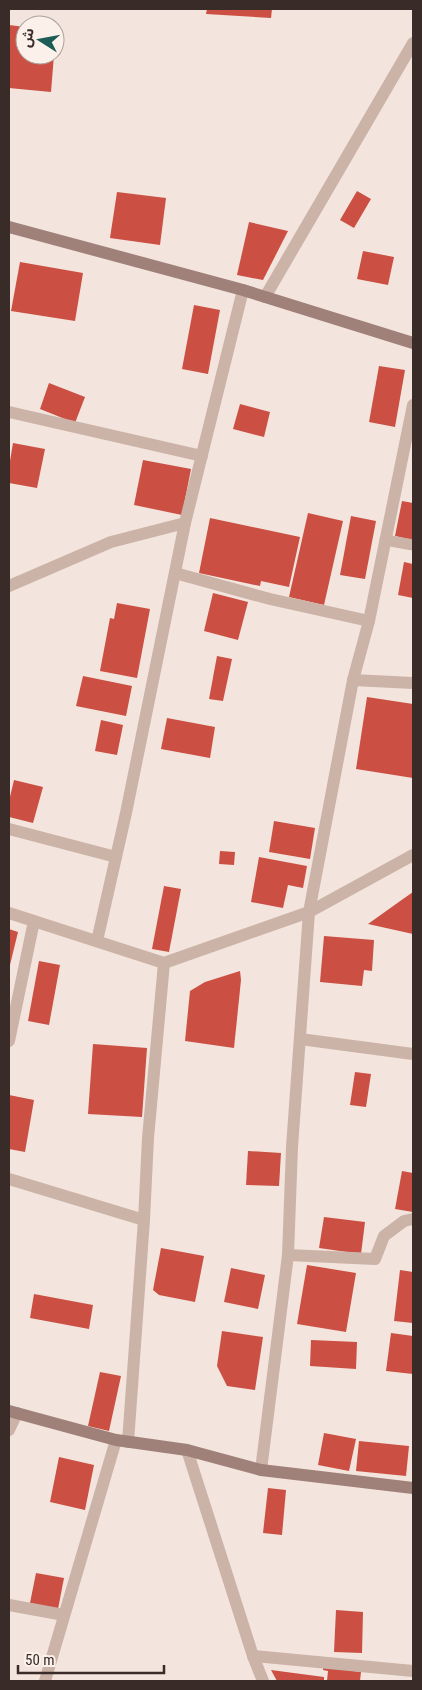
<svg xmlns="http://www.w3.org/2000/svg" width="422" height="1690" viewBox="0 0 422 1690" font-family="'Roboto Condensed','Noto Sans Arabic',sans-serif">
<rect width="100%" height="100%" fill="#f3e5dd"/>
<g fill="#cb4f43">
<polygon points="207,9 272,9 271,18 206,14"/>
<polygon points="9,25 25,27 25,55 54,55 51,92 9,88"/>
<polygon points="357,191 371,199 354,228 340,220"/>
<polygon points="117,192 166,198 160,245 110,238"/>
<polygon points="249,222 288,231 263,280 237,275"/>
<polygon points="363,251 394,257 388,285 357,279"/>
<polygon points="20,262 83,273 75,321 11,311"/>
<polygon points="194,305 220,310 208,374 182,369"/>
<polygon points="379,366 405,370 395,427 369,422"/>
<polygon points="49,383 85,397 75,423 40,409"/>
<polygon points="240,404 270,412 264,437 233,429"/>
<polygon points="13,443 45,449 37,488 9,483 9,467"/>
<polygon points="143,460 191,469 182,515 134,505"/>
<polygon points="402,501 413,503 413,540 395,536"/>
<polygon points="308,513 343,521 324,605 289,597"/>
<polygon points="351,516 376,521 365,579 340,575"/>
<polygon points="210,518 300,537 289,587 261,581 260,586 199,573"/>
<polygon points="404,562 413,564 413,598 398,595"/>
<polygon points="213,593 248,602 238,640 204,631"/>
<polygon points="117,603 150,609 137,678 100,671 110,618 114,619"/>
<polygon points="217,656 232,659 223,701 209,699"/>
<polygon points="83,676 132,686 126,716 76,706"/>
<polygon points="367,697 413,704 413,778 356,769"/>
<polygon points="167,718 215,727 210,758 161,749"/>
<polygon points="101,720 123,725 117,755 95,751"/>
<polygon points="14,780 43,787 33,823 9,817 9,801"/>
<polygon points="274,821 315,828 310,859 269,852"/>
<polygon points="220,851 235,852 234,865 219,864"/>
<polygon points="259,857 307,866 303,888 288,885 283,908 251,902"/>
<polygon points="164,886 181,889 169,952 152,949"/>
<polygon points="413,892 413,934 368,924 403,899"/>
<polygon points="9,929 18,932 9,969"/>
<polygon points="324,936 374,940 372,971 364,970 362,986 320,982"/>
<polygon points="39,961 60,965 49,1025 28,1021"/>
<polygon points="240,971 241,980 234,1048 185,1041 190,991 205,982"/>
<polygon points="93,1044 147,1048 142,1117 88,1114"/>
<polygon points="355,1072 371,1074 366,1107 350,1105"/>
<polygon points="9,1095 34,1100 25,1152 9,1149"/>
<polygon points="248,1151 281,1153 279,1186 246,1185"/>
<polygon points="402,1171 413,1173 413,1212 395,1209"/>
<polygon points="324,1217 365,1222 361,1254 319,1248"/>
<polygon points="161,1248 204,1256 195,1302 159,1295 153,1290"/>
<polygon points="307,1265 356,1273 346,1332 297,1324"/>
<polygon points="231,1268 265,1275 258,1309 224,1302"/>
<polygon points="400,1270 413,1272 413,1323 394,1321"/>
<polygon points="34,1294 93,1305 89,1329 30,1318"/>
<polygon points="222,1331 263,1337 255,1390 227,1386 217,1366"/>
<polygon points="391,1333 413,1336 413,1374 386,1371"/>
<polygon points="311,1340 357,1342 356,1369 310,1366"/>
<polygon points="100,1372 121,1376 109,1431 88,1426"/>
<polygon points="324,1433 356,1439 349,1471 318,1465"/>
<polygon points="359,1441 409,1446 406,1476 356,1471"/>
<polygon points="59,1457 94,1465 85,1510 50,1502"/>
<polygon points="268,1488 286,1490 282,1535 263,1533"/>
<polygon points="36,1573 64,1578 58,1609 30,1603"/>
<polygon points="336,1610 363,1612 362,1653 334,1652"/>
<polygon points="323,1667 361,1672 360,1681 327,1681 328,1671 323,1670"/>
<polygon points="271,1670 324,1677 324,1681 277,1681"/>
</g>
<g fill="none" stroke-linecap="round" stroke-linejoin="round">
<polyline stroke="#ccb3a8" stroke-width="11" points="385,540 413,545"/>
<g stroke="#ccb3a8" stroke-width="12">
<polyline points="265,297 413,43"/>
<polyline points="9,412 202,456"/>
<polyline points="175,573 270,599 369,621"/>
<polyline points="9,586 111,542 185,523"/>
<polyline points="353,680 413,683"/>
<polyline points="9,829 116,857"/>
<polyline points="9,913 164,963 309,912 413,855"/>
<polyline points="97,941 126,813 185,523 243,290"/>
<polyline points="300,1039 413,1054"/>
<polyline points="9,1041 34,921"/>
<polyline points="9,1179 144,1220"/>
<polyline points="288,1255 375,1259 384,1236 404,1221 413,1219"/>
<polyline points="9,1430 17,1413"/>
<polyline points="128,1442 144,1220 148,1138 164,963"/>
<polyline points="187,1450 253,1656 263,1681"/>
<polyline points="261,1470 288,1255 292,1147 309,912 353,680 369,621 413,405"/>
<polyline points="9,1605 64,1615"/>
<polyline points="253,1656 413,1671"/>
<polyline points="45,1681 116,1440"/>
</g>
<g stroke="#a08179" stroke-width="12">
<polyline points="9,227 243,290 413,343"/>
<polyline points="9,1411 116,1440 187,1450 261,1470 413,1488"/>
</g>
</g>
<rect width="422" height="1690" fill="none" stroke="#392b28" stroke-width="20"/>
<g transform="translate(40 40) rotate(281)"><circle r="24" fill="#fbf0ea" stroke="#ada19c"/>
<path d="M0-4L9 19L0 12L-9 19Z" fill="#1c5c56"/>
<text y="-8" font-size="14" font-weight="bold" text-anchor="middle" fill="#392b28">ش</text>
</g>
<path d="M18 1665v8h146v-8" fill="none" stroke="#392b28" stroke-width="2.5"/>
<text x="25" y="1665" font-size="15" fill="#392b28" stroke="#fbf0ea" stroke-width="4" paint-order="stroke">50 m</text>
</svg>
